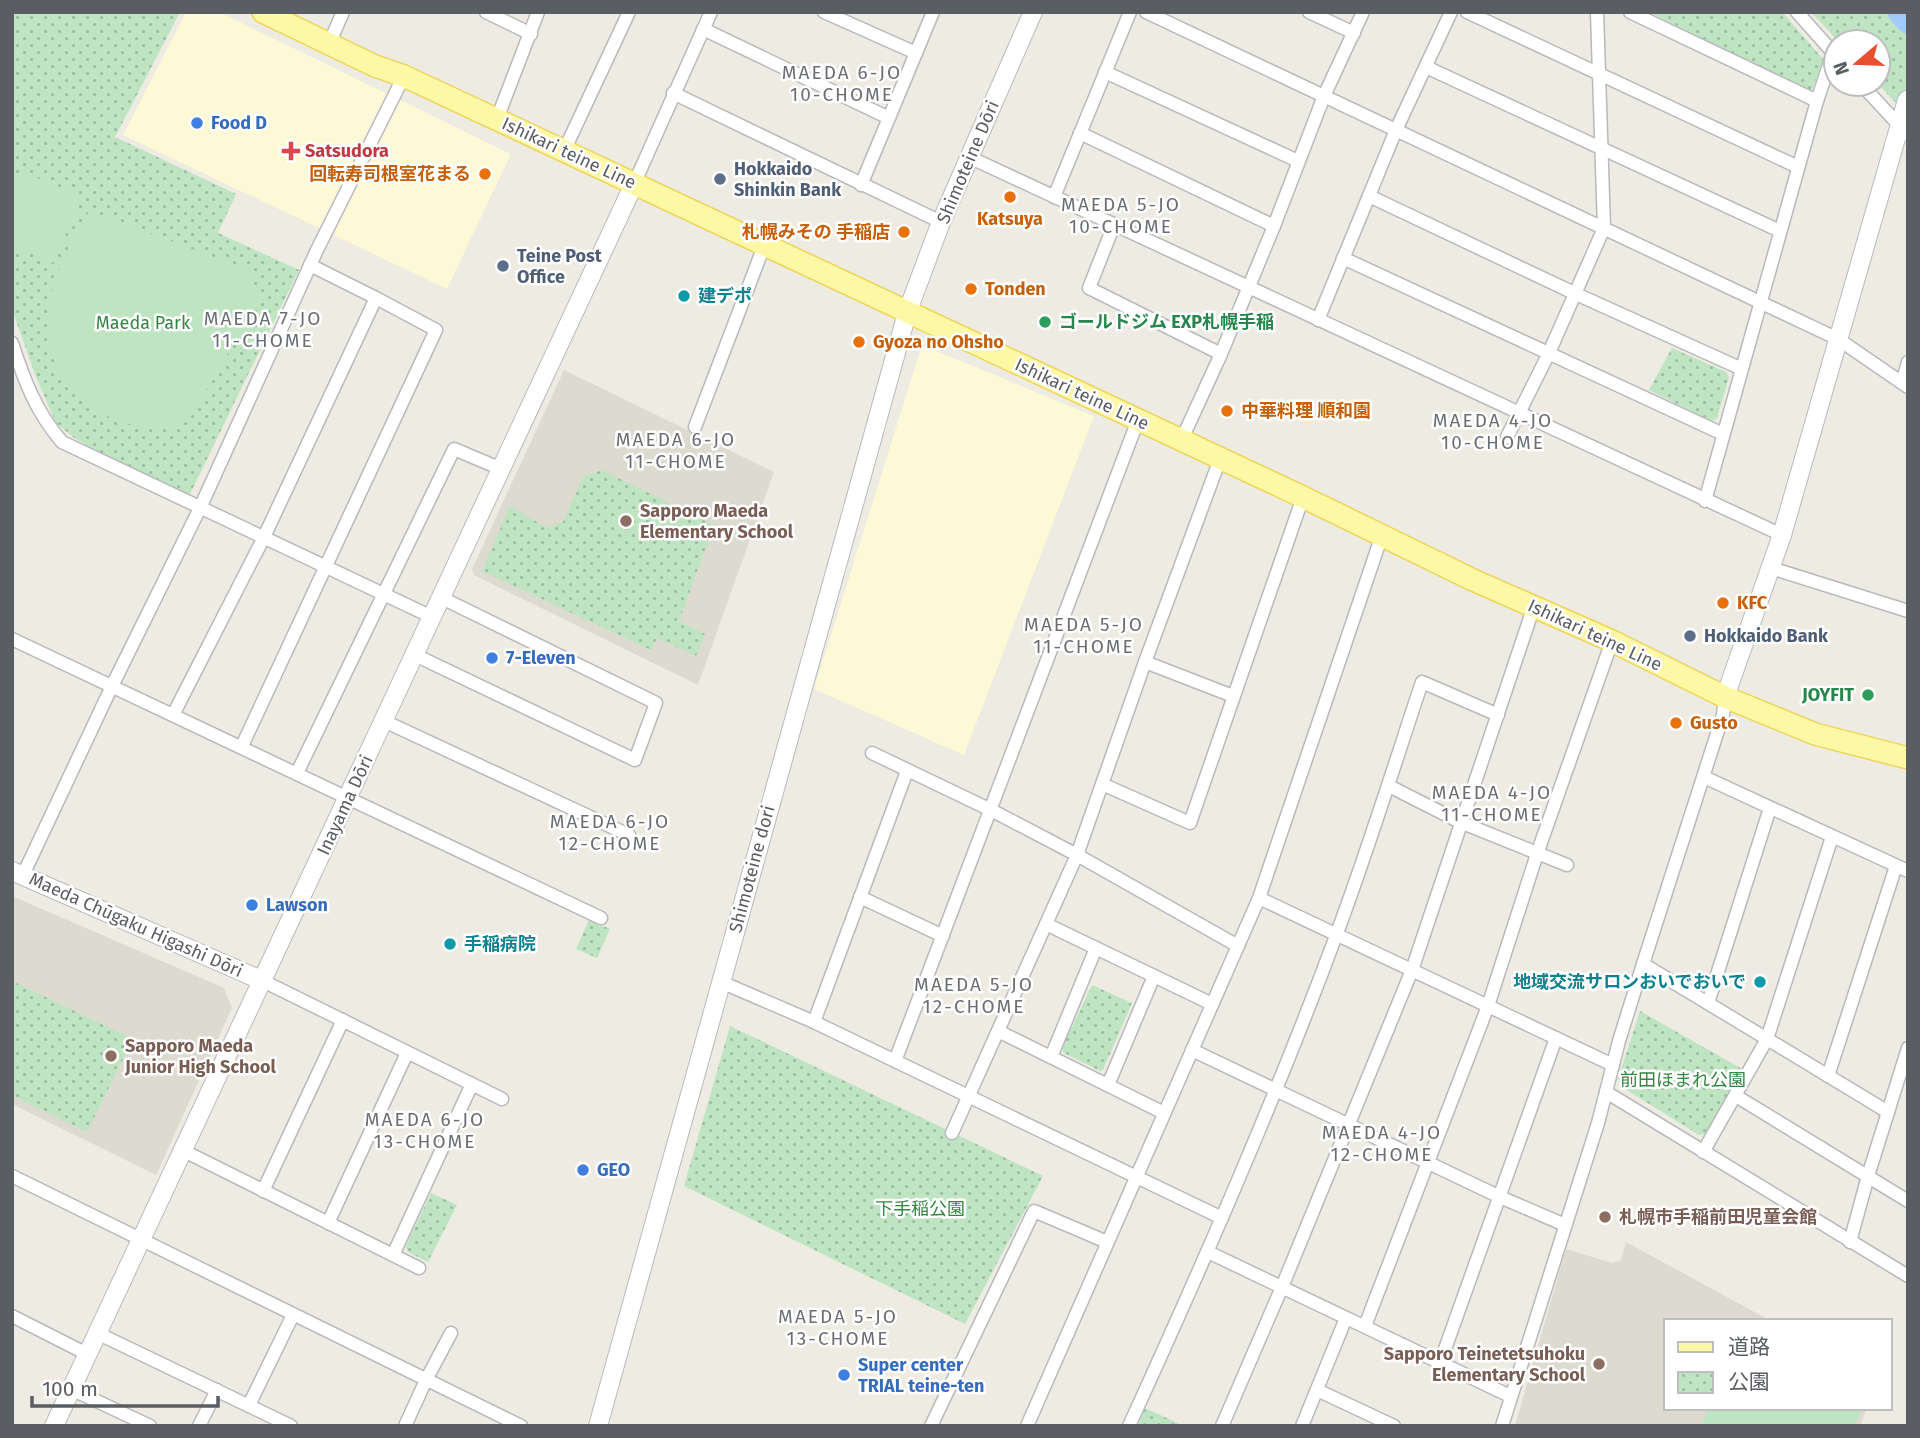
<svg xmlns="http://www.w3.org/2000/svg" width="1920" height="1438" viewBox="0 0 1920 1438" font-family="'Fira Sans','Noto Sans JP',sans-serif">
<defs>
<pattern id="park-dots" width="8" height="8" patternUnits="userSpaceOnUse" patternTransform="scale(1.75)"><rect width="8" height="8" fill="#bee4c2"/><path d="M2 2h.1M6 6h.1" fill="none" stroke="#9dbca1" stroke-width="1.8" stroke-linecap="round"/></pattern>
</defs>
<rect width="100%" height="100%" fill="#edebe2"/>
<g fill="#fdf8d6">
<polygon points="186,12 219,12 511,154 447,289 123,135"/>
<polygon points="922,345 1094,416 964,755 814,689"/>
</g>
<g fill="#dddbd0">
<polygon points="564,370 774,472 698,685 474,575 472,569"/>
<polygon points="12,896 224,988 232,1008 156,1175 12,1104"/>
<polygon points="1626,1242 1771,1321 1666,1321 1666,1408 1867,1408 1860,1426 1515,1426 1566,1249 1612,1263 1621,1260"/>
</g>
<g fill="url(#park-dots)">
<polygon points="12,12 180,12 115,137 236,194 218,233 299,270 190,494 178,492 99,453 73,437 56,423 36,377 12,309"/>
<polygon points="1649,12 1782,12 1824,60 1811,92"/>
<polygon points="1811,12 1908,12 1908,116 1878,84 1878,42 1839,42"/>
<polygon points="1672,348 1726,372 1729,377 1717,418 1711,421 1649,390"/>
<polygon points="602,470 714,525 679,621 705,634 696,656 657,638 651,650 482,571 510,506 547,528 563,522 583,477"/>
<polygon points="589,920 610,929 597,958 576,949"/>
<polygon points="12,981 133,1039 87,1132 12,1095"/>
<polygon points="1092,985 1132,1003 1103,1070 1100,1071 1064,1053 1062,1048"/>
<polygon points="1640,1011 1742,1069 1708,1133 1699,1135 1622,1087 1618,1079"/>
<polygon points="730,1026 1043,1176 965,1324 684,1186"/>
<polygon points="431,1193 457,1205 428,1262 408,1252 406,1246"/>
<polygon points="1145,1408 1184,1426 1138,1426"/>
</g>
<g fill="#bee4c2">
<polygon points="20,170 82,198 53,263 12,245 12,188"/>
<path d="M89,211l160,59 11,29 -72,123c-11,2 -22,6 -32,6 -66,-3 -116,-55 -107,-123 4,-34 24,-64 40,-94z"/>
<polygon points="1708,1408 1861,1408 1855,1426 1702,1426"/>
</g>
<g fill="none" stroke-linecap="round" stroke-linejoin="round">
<polyline stroke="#a1cbfd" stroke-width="23" points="1899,12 1908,22"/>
<g stroke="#b7b9be" stroke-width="15">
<g id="street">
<polyline points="486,12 531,34"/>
<polyline points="824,12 916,53"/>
<polyline points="1146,12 1838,339 1908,387"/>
<polyline points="1309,12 1354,33"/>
<polyline points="1467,12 1798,167"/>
<polyline points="1630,12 1817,101"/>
<polyline points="1797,12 1836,56"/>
<polyline points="703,29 889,118"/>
<polyline points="329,44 343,12"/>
<polyline points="1426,67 1780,231"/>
<polyline points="1105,72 1298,161"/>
<polyline points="1861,84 1908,135"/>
<polyline points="673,93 941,222"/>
<polyline points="497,119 538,12"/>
<polyline points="1080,133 1274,226"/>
<polyline points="564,151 629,12"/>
<polyline points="969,157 1782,535"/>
<polyline points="634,184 711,12"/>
<polyline points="861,185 933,12"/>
<polyline points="1369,196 1574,293 1742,369"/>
<polyline points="1054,197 1130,12"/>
<polyline points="1114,225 1089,288 1221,354"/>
<polyline points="1343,258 1723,434"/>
<polyline points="1318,320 1396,130 1451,12"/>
<path d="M12,343c12,37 24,69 50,99l370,175"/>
<polyline points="1902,383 1908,362"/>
<polyline points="695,427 764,246"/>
<polyline points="1507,437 1548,355 1604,228 1597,12"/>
<polyline points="1181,441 1221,354 1274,226 1324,96 1363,12"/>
<polyline points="1705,501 1817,101 1833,53"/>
<polyline points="1771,568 1908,611"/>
<polyline points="12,639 601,918"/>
<polyline points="415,655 635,760 656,703 442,598"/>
<polyline points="1145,662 1233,696"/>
<polyline points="173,715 264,537 376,298 310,265"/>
<polyline points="384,721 629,835"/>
<polyline points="242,746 436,330 376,298"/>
<polyline points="872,753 991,810 1077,855 1238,946"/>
<polyline points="297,773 454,449 499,468"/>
<polyline points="1704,777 1908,871"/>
<polyline points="1102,784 1190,823 1303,497"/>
<polyline points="1389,786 1460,822 1567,865"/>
<polyline points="23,875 112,686 200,508 317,250 404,76"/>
<polyline points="860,897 943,936"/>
<polyline points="1259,898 1613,1065"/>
<polyline points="1046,924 1212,1004"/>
<polyline points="1643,964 1888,1112"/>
<polyline points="261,980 502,1099"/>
<polyline points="721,982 814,1022 1222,1218"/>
<polyline points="1708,1003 1770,808"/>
<polyline points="814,1022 907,771"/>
<polyline points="998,1031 1164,1113"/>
<polyline points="1192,1050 1500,1197 1565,1225"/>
<polyline points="1051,1057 1096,948"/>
<polyline points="895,1061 1138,420"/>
<polyline points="1828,1076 1896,866"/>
<polyline points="1108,1085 1154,976"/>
<polyline points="1606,1092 1908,1276"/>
<polyline points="1736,1096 1908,1201"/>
<polyline points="952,1133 1077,855 1145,662 1220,459"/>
<polyline points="182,1150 419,1268"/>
<polyline points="1703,1152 1767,1039 1832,837"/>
<polyline points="12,1176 521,1426"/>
<polyline points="263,1191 343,1020"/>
<polyline points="328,1223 407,1053"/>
<polyline points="1850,1242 1868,1176 1908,1048"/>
<polyline points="1208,1252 1510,1396"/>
<polyline points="393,1255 472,1084"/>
<polyline points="12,1316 87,1354"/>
<polyline points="1365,1326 1488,1006 1537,854 1612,641"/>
<polyline points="97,1333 291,1426"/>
<polyline points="1440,1363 1556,1038"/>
<polyline points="71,1389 150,1426"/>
<polyline points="1317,1390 1394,1426"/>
<polyline points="249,1405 293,1315"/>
<polyline points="199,1426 217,1390"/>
<polyline points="405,1426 426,1380 451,1333"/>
<polyline points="931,1426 1034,1211 1107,1242"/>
<polyline points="1027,1426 1259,898 1382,535"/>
<path d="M1129,1426c74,-162 146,-326 208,-493 31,-83 57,-167 85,-251l76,33"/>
<polyline points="1222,1426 1282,1287 1412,970 1534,606"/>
<polyline points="1302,1426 1346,1318"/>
<polyline points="1502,1426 1598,1123 1619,1041 1643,964 1723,715 1725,697"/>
</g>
</g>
<g stroke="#b7bac0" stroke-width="20">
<g id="secondary">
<polyline points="1725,697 1782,535 1907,100"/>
<polyline points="12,871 261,980"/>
<polyline points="54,1426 634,184"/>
<polyline points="598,1426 907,313 941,222 1033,12"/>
</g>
</g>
<g stroke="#eed459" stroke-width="24">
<polyline id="primary" points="263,12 375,66 404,76 1303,497 1473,580 1612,641 1725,697 1815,734 1908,758"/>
</g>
<use href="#street" stroke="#fff" stroke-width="12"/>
<use href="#secondary" stroke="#fff" stroke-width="18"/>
<use href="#primary" stroke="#fdf8a6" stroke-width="21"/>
</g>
<g fill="#3f7fe0" stroke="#fff" stroke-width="2.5">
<circle cx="197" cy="123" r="7"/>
<circle cx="492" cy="658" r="7"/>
<circle cx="252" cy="905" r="7"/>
<circle cx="583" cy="1170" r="7"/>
<circle cx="844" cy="1375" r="7"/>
</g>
<path fill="#e0444e" stroke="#fff" stroke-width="2.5" d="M287.5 140.5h7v7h7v7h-7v7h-7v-7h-7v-7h7z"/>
<g fill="#e8710a" stroke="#fff" stroke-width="2.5">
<circle cx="485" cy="174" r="7"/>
<circle cx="1010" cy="197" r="7"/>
<circle cx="904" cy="232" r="7"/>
<circle cx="971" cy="289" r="7"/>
<circle cx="859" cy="342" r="7"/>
<circle cx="1227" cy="411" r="7"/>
<circle cx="1723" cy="603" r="7"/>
<circle cx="1676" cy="723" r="7"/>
</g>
<g fill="#5c6f8a" stroke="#fff" stroke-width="2.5">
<circle cx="720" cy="179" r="7"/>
<circle cx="503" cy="266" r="7"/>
<circle cx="1690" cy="636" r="7"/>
</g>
<g fill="#0f9aa8" stroke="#fff" stroke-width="2.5">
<circle cx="684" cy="296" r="7"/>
<circle cx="450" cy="944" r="7"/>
<circle cx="1760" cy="982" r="7"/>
</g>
<g fill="#2e9e5b" stroke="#fff" stroke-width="2.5">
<circle cx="1045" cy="322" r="7"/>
<circle cx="1868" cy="695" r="7"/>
</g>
<g fill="#8d6e63" stroke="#fff" stroke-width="2.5">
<circle cx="626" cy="521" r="7"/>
<circle cx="111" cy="1056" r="7"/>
<circle cx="1605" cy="1217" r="7"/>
<circle cx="1599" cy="1364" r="7"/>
</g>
<g text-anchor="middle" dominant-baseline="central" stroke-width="5" stroke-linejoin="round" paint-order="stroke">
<g font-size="18" font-weight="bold" fill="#366cbe" stroke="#fff" text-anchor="start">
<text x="211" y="123">Food D</text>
<text x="506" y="658">7-Eleven</text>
<text x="266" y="905">Lawson</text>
<text x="597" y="1170">GEO</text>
<text x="858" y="1365">Super center<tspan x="858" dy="21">TRIAL teine-ten</tspan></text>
</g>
<g font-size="18" font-weight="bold" fill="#be3a42" stroke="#fff" text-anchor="start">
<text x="305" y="151">Satsudora</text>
</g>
<g font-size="18" fill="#5a5d62" stroke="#fff">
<text transform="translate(569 153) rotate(25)">Ishikari teine Line</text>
<text transform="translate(968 162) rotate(-67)">Shimoteine Dōri</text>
<text transform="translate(1082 394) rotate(25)">Ishikari teine Line</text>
<text transform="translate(1595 635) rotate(25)">Ishikari teine Line</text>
<text transform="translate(345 805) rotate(-65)">Inayama Dōri</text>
<text transform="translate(752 869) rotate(-75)">Shimoteine dori</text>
<text transform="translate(136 925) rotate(24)">Maeda Chūgaku Higashi Dōri</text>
</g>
<g font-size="18" font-weight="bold" fill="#4e5e75" stroke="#fff" text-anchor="start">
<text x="734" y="169">Hokkaido<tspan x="734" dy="21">Shinkin Bank</tspan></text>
<text x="517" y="256">Teine Post<tspan x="517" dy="21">Office</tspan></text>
<text x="1704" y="636">Hokkaido Bank</text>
</g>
<g font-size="18" font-weight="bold" fill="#c56008" stroke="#fff" text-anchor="start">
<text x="471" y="174" text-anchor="end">回転寿司根室花まる</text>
<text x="1010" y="219" text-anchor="middle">Katsuya</text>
<text x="890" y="232" text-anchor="end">札幌みその 手稲店</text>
<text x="985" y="289">Tonden</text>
<text x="873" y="342">Gyoza no Ohsho</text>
<text x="1241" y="411">中華料理 順和園</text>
<text x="1737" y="603">KFC</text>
<text x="1690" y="723">Gusto</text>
</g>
<g font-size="18" font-weight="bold" fill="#0d838f" stroke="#fff" text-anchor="start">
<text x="698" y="296">建デポ</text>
<text x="464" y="944">手稲病院</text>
<text x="1746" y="982" text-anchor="end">地域交流サロンおいでおいで</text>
</g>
<g font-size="18" font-weight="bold" fill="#27864d" stroke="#fff" text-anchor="start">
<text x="1059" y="322">ゴールドジム EXP札幌手稲</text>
<text x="1854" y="695" text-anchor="end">JOYFIT</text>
</g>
<g font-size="18" fill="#368542" stroke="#fff">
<text x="143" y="323">Maeda Park</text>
<text x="1683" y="1080">前田ほまれ公園</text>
<text x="920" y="1209">下手稲公園</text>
</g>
<g font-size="18" font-weight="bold" fill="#785e54" stroke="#fff" text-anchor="start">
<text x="640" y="511">Sapporo Maeda<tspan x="640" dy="21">Elementary School</tspan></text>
<text x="125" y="1046">Sapporo Maeda<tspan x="125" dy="21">Junior High School</tspan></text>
<text x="1619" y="1217">札幌市手稲前田児童会館</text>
<text x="1585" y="1354" text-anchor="end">Sapporo Teinetetsuhoku<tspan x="1585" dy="21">Elementary School</tspan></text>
</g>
<g font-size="19" letter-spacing="2" fill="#6b6f74" stroke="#fff">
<text x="842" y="72">MAEDA 6-JO<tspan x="842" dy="22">10-CHOME</tspan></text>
<text x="1121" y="204">MAEDA 5-JO<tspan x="1121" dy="22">10-CHOME</tspan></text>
<text x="263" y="318">MAEDA 7-JO<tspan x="263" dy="22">11-CHOME</tspan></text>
<text x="1493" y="420">MAEDA 4-JO<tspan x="1493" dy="22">10-CHOME</tspan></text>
<text x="676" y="439">MAEDA 6-JO<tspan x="676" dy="22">11-CHOME</tspan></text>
<text x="1084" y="624">MAEDA 5-JO<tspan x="1084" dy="22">11-CHOME</tspan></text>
<text x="1492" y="792">MAEDA 4-JO<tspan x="1492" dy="22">11-CHOME</tspan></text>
<text x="610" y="821">MAEDA 6-JO<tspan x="610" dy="22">12-CHOME</tspan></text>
<text x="974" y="984">MAEDA 5-JO<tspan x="974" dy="22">12-CHOME</tspan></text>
<text x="425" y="1119">MAEDA 6-JO<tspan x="425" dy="22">13-CHOME</tspan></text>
<text x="1382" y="1132">MAEDA 4-JO<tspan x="1382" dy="22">12-CHOME</tspan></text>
<text x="838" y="1316">MAEDA 5-JO<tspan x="838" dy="22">13-CHOME</tspan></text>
</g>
</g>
<rect width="1920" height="1438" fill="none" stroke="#5a5d62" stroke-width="28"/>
<rect x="1664" y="1319" width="228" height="91" fill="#ffffff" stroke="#bdbec0" stroke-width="2"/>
<rect x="1678" y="1342" width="35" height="10" fill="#fdf8a6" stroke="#bdbec0" stroke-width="2"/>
<text x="1728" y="1354" font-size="21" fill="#5a5d62">道路</text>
<rect x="1678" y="1372" width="35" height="21" fill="url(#park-dots)" stroke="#bdbec0" stroke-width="2"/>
<text x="1728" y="1389" font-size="21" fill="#5a5d62">公園</text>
<g transform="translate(1857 63) rotate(251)"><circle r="33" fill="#ffffff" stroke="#bdbec0" stroke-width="2"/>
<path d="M0-5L12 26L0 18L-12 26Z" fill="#e6502f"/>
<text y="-10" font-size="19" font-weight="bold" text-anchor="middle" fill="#5a5d62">N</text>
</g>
<path d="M32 1396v10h186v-10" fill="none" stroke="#5a5d62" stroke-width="3.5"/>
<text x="42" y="1396" font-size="21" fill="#5a5d62" stroke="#ffffff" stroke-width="5" paint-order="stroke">100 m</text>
</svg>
